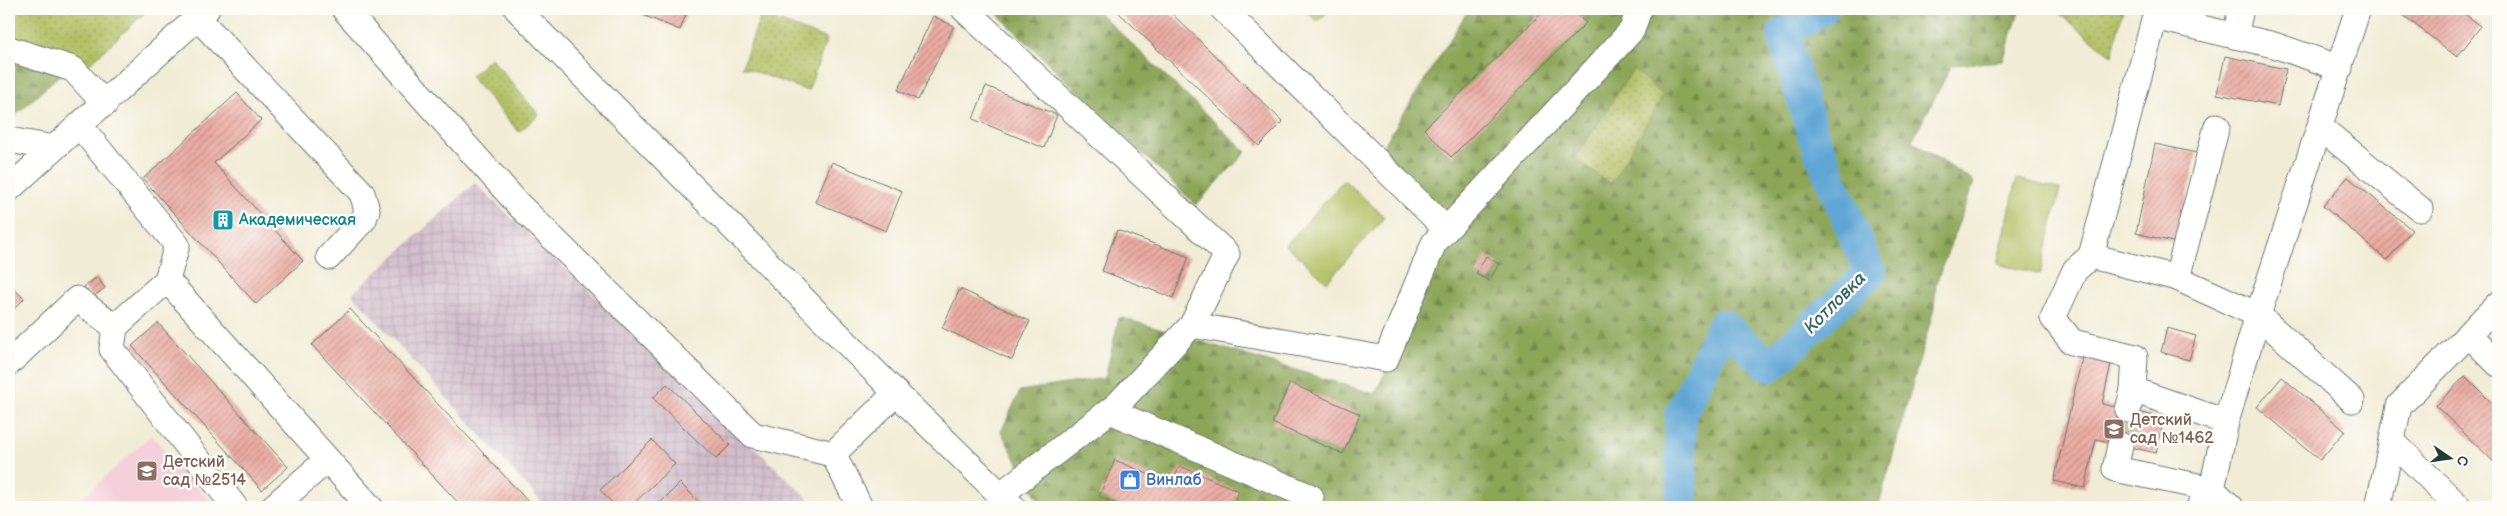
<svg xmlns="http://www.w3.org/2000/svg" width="2507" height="516" viewBox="0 0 2507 516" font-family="'Balsamiq Sans',sans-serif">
<defs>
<pattern id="industrial-grid" width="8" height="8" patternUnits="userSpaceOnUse" patternTransform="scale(1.25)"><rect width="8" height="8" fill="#d1bdcb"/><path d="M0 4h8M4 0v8" fill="none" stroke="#b3a3af"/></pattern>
<pattern id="grass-tufts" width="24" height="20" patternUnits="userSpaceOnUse" patternTransform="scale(1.25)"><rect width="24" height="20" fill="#b1bf62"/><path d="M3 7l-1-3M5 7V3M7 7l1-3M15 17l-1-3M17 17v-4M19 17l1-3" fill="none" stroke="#8f9c52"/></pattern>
<pattern id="forest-firs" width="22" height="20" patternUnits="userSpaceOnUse" patternTransform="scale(1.25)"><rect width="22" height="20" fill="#8ca658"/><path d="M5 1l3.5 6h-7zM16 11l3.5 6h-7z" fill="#72884a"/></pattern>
<pattern id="park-dots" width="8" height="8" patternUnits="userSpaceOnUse" patternTransform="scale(1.25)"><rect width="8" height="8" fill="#b1bf62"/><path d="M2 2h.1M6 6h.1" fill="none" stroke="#8f9c52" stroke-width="1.8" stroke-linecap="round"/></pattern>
<pattern id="building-hatch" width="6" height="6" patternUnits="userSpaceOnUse" patternTransform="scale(1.25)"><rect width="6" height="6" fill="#ebaca3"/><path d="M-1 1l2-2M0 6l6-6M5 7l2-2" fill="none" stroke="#be8d86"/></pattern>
</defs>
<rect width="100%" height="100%" fill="#fdfcf7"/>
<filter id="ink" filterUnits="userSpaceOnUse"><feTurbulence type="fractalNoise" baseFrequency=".02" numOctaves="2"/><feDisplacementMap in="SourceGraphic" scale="10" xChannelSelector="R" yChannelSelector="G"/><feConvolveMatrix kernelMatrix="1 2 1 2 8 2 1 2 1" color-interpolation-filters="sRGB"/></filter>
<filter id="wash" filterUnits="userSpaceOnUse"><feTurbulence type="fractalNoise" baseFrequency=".0096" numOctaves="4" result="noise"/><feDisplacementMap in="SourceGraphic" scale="20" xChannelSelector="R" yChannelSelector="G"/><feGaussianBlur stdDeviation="1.12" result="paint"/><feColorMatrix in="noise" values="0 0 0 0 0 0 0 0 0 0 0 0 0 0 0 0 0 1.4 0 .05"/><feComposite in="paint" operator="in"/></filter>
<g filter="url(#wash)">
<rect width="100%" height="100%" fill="#f1ecd5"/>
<polygon fill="#f5cfda" points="151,435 214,507 73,507"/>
<polygon fill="url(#industrial-grid)" points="475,183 817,507 546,507 352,294"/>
<polygon fill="url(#grass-tufts)" stroke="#687e4b" points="1304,9 1330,9 1318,22"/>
<g fill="url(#forest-firs)" stroke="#567246">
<polygon points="992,9 1095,9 1246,152 1196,205"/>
<polygon points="1469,9 2020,9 2003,61 1952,65 1912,141 1974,182 1936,283 1934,308 1879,504 1875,507 1042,507 1001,432 1020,391 1105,378 1119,317 1375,394 1444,245 1372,164"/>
<polygon points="9,55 64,71 9,121"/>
</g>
<g fill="url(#park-dots)" stroke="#687e4b">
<polygon points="9,9 149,9 87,66 9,43"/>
<polygon points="2054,9 2123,9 2112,56"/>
<polygon points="761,15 827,39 808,91 742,67"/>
<polygon points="491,58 539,115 519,132 470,76"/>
<polygon points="1633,69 1663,95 1611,184 1575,159"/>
</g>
<g fill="#b1bf62" stroke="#687e4b">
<polygon points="2017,179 2060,189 2040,274 1997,264"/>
<polygon points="1344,180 1385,217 1327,282 1286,245"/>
</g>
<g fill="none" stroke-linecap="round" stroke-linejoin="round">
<polyline stroke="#5ea6d5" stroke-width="32" points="1682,507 1680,415 1723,325 1770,366 1870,273 1814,138 1783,34 1822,9"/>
</g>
<g id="blocks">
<g fill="url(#building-hatch)">
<polygon points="628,9 688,9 680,30"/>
<polygon points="1115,9 1167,9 1283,122 1259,146"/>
<polygon points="1546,9 1572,9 1586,23 1451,157 1424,129"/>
<polygon points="2395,9 2458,9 2481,26 2457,57"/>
<polygon points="933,16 954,26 918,100 898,90"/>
<polygon points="2225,56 2286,69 2278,106 2217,94"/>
<polygon points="986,86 1057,115 1044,148 973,119"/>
<polygon points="237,93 261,120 214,163 303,261 256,304 143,179"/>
<polygon points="2155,144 2197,153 2177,243 2136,233"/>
<polygon points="832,162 902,191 886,231 815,202"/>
<polygon points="2348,177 2412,230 2387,260 2323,206"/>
<polygon points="1117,230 1189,257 1173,298 1102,271"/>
<polygon points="1486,256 1499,264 1489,281 1476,274"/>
<polygon points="97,277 105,288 92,298 84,287"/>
<polygon points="11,285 24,299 9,314 9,288"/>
<polygon points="960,289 1030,321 1012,360 942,328"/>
<polygon points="350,309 533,507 462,507 312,345"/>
<polygon points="158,323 288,467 262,490 132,346"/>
<polygon points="2167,328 2196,336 2189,360 2161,352"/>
<polygon points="2084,349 2113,355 2102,404 2164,418 2156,453 2096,439 2085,488 2054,481"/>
<polygon points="2465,376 2498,409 2498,466 2436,406"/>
<polygon points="2282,377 2345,431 2320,460 2257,407"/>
<polygon points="1290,383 1360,414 1343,454 1272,423"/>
<polygon points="667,384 730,445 716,459 653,398"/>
<polygon points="652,440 675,464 630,507 616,507 600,490"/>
<polygon points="1115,460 1171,484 1180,466 1239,491 1232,507 1124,507 1099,496"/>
<polygon points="680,483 704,507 656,507"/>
</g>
</g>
</g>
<g filter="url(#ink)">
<use href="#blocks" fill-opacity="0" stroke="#687a6c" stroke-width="1"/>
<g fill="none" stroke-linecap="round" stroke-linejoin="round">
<polyline stroke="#c7c9b5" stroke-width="25" stroke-dasharray="25 12" stroke-linecap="butt" points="2120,445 2128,410"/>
<g stroke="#687a6c" stroke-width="27">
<g id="minor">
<polyline points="344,9 518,204 753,435 833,454 896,393"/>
<polyline points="517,9 896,393 1013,507"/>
<polyline points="964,9 1227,254 1192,325"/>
<polyline points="1223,9 1446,229"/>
<polyline points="2157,9 2091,256 2177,278"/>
<polyline points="2241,9 2235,36 2274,45 2340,68"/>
<polyline points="197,17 362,193 367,210 364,219 329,257"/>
<polyline points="2155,17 2235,36"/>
<polyline points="9,49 73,69 105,104"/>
<polyline points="80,126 177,245 167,280"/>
<polyline points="2217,126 2177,278 2258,315 2352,400"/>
<polyline points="2321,128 2420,209"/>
<polyline points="9,140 54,148"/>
<polyline points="9,189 207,9"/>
<polyline points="2091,256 2075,270 2053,318 2072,342 2135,357 2133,390"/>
<polyline points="115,327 112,349 235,507"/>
<polyline points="2468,334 2498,364"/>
<polyline points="9,363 77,299 115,327 167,280 370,507"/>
<polyline points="2128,410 2133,390 2226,422"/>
<polyline points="1110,411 1311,497"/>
<polyline points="2392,441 2459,507"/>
<polyline points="2120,445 2115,469 2212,489 2199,507"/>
<polyline points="833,454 860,507"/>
<polyline points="1000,495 1116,406 1192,325 1386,359 1434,243 1632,30 1639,9"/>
<polyline points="273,507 327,460"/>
<polyline points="2231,507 2212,489 2226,422 2258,315 2358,9"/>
<polyline points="2378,507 2399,406 2498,304"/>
</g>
</g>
<use href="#minor" stroke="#fff" stroke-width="25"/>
</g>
</g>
<defs>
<g id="building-square" transform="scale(1.125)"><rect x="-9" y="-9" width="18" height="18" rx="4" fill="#0f9aa8" stroke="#fdfcf7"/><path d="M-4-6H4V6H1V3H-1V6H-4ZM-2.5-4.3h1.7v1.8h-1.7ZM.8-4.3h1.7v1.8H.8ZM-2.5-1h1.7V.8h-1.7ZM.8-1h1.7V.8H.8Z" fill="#fff"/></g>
<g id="school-square" transform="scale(1.125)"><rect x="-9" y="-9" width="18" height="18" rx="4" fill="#8d6e63" stroke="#fdfcf7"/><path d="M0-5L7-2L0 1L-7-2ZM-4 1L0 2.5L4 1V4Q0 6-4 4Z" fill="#fff"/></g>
<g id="shop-square" transform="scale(1.125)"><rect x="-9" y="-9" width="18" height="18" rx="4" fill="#3f7fe0" stroke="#fdfcf7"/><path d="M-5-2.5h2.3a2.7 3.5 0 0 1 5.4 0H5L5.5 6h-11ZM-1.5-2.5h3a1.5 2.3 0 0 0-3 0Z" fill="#fff"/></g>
</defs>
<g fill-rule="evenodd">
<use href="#building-square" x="223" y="220"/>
<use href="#school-square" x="2114" y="429"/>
<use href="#school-square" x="147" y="471"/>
<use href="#shop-square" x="1130" y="480"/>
</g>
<g text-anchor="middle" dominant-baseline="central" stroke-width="5" stroke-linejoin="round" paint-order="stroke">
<g font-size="16" fill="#0d838f" stroke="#fdfcf7" text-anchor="start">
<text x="239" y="220">Академическая</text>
</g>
<g font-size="16" fill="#785e54" stroke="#fdfcf7" text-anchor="start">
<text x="2130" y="420">Детский<tspan x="2130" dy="18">сад №1462</tspan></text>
<text x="163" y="462">Детский<tspan x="163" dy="18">сад №2514</tspan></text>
</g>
<g font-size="16" fill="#366cbe" stroke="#fdfcf7" text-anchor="start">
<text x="1146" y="480">Винлаб</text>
</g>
<g font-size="18" font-style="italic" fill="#35626c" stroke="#fdfcf7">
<text transform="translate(1835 303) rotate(-45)">Котловка</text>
</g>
</g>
<rect width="2507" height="516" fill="none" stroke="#fdfcf7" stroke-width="30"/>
<g transform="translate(2450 458) rotate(103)" stroke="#fdfcf7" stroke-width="4" paint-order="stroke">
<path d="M0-4L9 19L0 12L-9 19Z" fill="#1f3d34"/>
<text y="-8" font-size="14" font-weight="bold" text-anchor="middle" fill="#1f3d34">С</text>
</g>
</svg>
